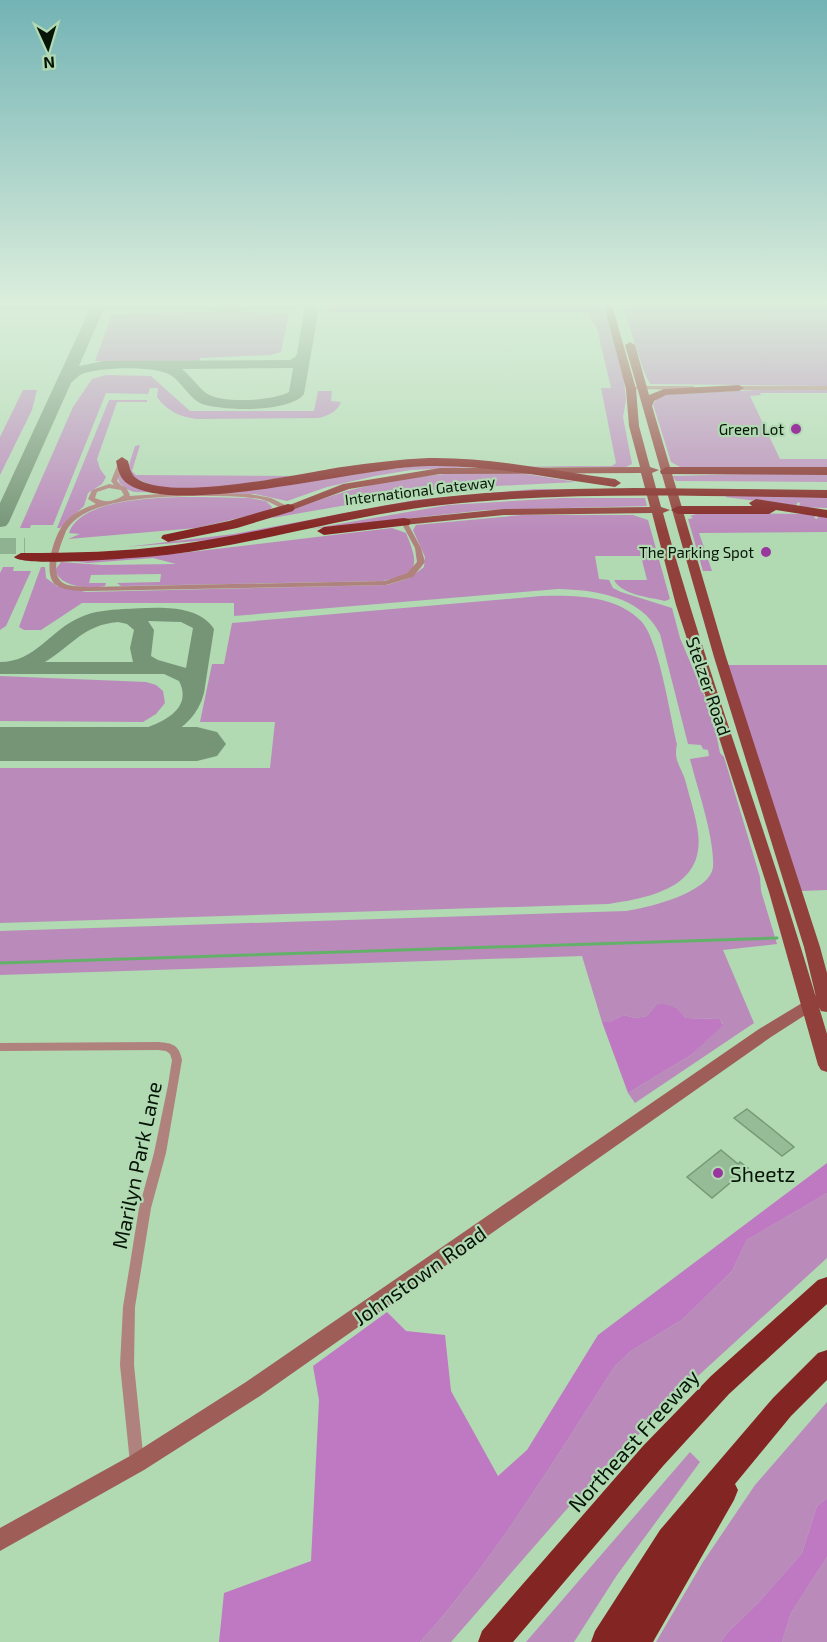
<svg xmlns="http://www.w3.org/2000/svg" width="827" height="1642" viewBox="0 0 827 1642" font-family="'Exo 2',sans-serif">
<rect width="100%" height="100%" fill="#b1d9b2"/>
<g fill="#ba8abb">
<polygon points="330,302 603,302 624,380 626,400 623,417 632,464 624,468 515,466 612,466 616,463 601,388 611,388 597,328 589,316 589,312 328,312"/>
<path d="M622,302h205v84l-176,-2c-6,-4 -25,-69 -29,-82z"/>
<polygon points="236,311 289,314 281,352 270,355 200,358 200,361 95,361 112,314"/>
<path d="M106,375l45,1 39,35h124l4,-20h14l-1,10 10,1c-3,9 -14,15 -24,16l-120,1c-17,-2 -30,-8 -40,-22l1,-9h-8l-2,6 -42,-1 -53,132h-22l-1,3h-10l53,-121 19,-28z"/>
<polygon points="23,390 37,390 32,410 0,475 0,437"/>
<polygon points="758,390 827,390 827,393 760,393 761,395 750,396 780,459 827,459 827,468 680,467 671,462 653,404 660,395"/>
<polygon points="109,400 147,400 147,402 117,402 97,459 100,469 106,477 102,484 88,493 84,506 60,528 57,528"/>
<polygon points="140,445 132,471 136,475 292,476 220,488 159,488 132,477 128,468 135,446"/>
<path d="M427,465l49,2 -65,3 -36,6 -48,11 -40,14 -32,-7 -121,-2c-8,-3 -17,-7 -16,-17l3,-2 7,8 56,12z"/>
<path d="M457,473h63l56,9 -137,7 -167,29c11,-7 26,-10 39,-15 48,-18 94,-26 146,-30z"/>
<polygon points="784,473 827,473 827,482 676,481 672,476"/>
<polygon points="534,489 638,489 501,493 210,540 126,547 234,534 415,500"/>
<polygon points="727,496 827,496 827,508 799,507 800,503 798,502 796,506 725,497"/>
<path d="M249,498l17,3 6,6 -3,4 -73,17 -128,11 12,-5 -11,-1c14,-45 142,-35 180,-35z"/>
<polygon points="561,498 645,498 647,506 486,510 310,529 448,505"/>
<polygon points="699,513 810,514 816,515 814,518 817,519 819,515 827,516 827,532 699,533 712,571 703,571 688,519 693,518 690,516"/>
<path d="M522,515h111l15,5 22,79 -5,2c-16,-4 -43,-6 -51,-21h33l-6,-24h-46l4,23 10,1 4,8 8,4 51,16 8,30 32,76 8,39 4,4 36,120 1,14 16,53 -54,6 31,73 -119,80 -7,-10 63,-38 32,-31 -3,-5 -34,-1 -9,-10 -21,-3 -9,11 -11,2 -13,-3 -13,7h-8l-20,-66 -582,19v-44l626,-20c21,-3 84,-18 87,-44 2,-28 -16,-80 -23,-108l19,-3 -1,-6 -5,-1 -2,-4 -13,-1 -28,-110c-19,-38 -64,-44 -102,-45l-324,27v-13h-152l-41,27h-17l-5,-3 22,-60h4l1,11 11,8 29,6 301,-7 23,-7 14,-11 1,-10 -12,-27 3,-5z"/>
<path d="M392,528l14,5c13,32 14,40 -23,48l-262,5 -4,-3 43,-1 1,-8 -70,1 -2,8h17l-1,3c-16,3 -44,2 -50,-16l6,-8 41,3 74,-1 -23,-6 -65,5 -15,-2 109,-8z"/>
<polygon points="3,567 14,567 13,571 31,571 6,626 0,630 0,573"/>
<path d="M541,596c33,-1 75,-1 100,25 18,19 29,94 36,123 -4,18 5,23 9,39 4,16 10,33 12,50 7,55 -49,65 -90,71l-608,19v-155h270l5,-46h-75l12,-58h12l8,-41z"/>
<polygon points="727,665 827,665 827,890 801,891"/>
<polygon points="0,676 146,682 156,685 163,691 165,703 156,714 143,722 0,721"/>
<path d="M827,1193v65l-152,139 -109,113 -115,132h-31c76,-84 134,-182 195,-276l16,-15 52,-32 49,-48 15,-31z"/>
<polygon points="827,1402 827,1498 817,1506 802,1553 759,1602 726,1634 721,1642 656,1642 703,1562 755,1485"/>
<polygon points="690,1452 700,1462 617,1575 574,1642 526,1642"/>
<polygon points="827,1557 827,1642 782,1642 791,1613"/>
</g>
<g fill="#bf79c2">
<polygon points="663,1004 677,1008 686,1018 720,1019 723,1025 691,1055 628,1093 602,1022 610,1022 623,1015 636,1018 647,1016 656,1005"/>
<path d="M827,1163v30l-80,47 -15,31 -49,48 -52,32 -16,15c-61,94 -119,192 -195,276h-201l5,-49 87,-32 8,-161 -6,-34 74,-54 19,19 39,4 6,56 47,85 29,-26 71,-115z"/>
<polygon points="827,1498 827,1557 791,1613 782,1642 721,1642 726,1634 759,1602 802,1553 817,1506"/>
</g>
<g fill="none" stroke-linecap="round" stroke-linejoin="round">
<polyline stroke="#63b169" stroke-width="3" points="0,963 777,938"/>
<g fill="#769577" fill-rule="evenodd">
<path d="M320,302l-16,92c-15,19 -81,17 -102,10 -13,-6 -19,-20 -30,-28 -15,-11 -73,-9 -90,-2 -4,2 -8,6 -11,9l-62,139 -3,4 -6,1v-24l89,-192h-89v-8zM305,306l-8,48 -2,3 -5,3 -186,1 -25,5 24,-55h181zM293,368l-4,24c-16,9 -68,12 -83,1 -9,-7 -15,-17 -24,-24z"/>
<path d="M123,609c29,-1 74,-7 91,20l-10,64c-11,43 -56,52 -94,58l-8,-2 -3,-5 3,-5c23,-5 98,-17 77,-58l-15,-7h-164v-12c36,0 51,-33 81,-45 13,-6 28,-7 42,-8zM148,621l33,1 12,6 -7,40 -28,-8 -7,-4 3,-26zM118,622l9,2 7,6 -4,18 3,14h-88c28,-17 38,-37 73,-40z"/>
</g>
<polygon fill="#769577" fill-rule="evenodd" points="0,727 197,727 217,732 226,744 217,756 197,761 0,761"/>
</g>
<g fill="#95bc96" stroke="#759b76" stroke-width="1.5">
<polygon points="747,1109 771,1128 794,1147 782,1156 734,1118"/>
<polygon points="721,1150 738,1164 740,1162 748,1168 712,1198 687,1177"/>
</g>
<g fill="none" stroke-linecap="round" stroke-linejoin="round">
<polyline stroke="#8fb290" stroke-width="16" stroke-dasharray="16 8" stroke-linecap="butt" points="0,546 25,546"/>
<g fill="#b0827d" fill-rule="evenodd">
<polygon points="637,386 693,386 696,388 693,390 635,389 635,387"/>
<polygon points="827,386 827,390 733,390 730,388 733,386"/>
<path d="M122,459l3,2 -8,20 5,5 4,1 4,8 -1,1 62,-4 59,2 21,4 20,10 -1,1c-10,1 -19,-8 -30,-10 -18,-3 -37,-3 -55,-3 -35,0 -121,0 -139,35 -5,13 -19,45 -1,53 7,3 16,2 24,3l296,-6 22,-8 10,-11 -2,-14 -14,-26 3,-2 3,2 14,26 4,14 -12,15 -27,8 -297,6c-10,0 -24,0 -33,-6 -15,-11 -1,-54 11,-65 8,-8 19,-13 29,-16l-8,-5 4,-9 17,-6 5,1 -3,-4 8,-20zM109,488l12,2 3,5c-10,7 -19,8 -29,3l2,-6z"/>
<path d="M158,1042c15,1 21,3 24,18l-16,93 -15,55 -16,99 -1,58 10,98 -2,5 -5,2 -5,-2 -2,-5 -10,-98 3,-58 16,-99 15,-55 14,-68 4,-25 -2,-6 -4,-3 -8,-1 -158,1v-8z"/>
</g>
<polygon fill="#9f5d57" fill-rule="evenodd" points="827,988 827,1001 771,1037 260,1396 144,1470 0,1551 0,1528 130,1456 246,1382 759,1029"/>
<path fill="#91403b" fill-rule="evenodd" d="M603,302h8l25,87 3,37 11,41 9,3 -7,3 9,34 9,3 -7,3c45,165 106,324 154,488l-13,-54 -90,-290 -89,-312 5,-3 5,3 14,50 15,-6 75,-4 5,3 -5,3 -73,4 -12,6 -2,5 74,251 94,290 7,26v39l-6,-1 -2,-4 8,27v38l-6,-2 -3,-5 -49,-173 -93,-287 -24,-92 -148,2 -100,10 -6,-3 6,-3 100,-10 146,-2 -9,-34 -201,1 -91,15 -57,21h-8l-2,-2 61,-24 97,-16 200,-1 -11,-41 -3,-37z"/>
<g fill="#832523" fill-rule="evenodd">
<path d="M122,457l6,4c2,8 3,15 11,19 38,21 158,-6 203,-13 29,-4 58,-8 87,-9 62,-1 124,13 186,21l6,4 -6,4c-61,-8 -123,-22 -185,-21 -68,0 -251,52 -302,18 -8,-5 -10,-14 -12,-23z"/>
<polygon points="666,467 827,467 827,475 661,474 660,471"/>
<path d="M634,488l193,2v8c-128,-2 -257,-7 -385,7 -93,10 -183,39 -276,50 -21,2 -142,13 -152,2l7,-4c51,0 103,-1 154,-8 80,-11 158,-32 237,-44 74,-11 148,-12 222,-13z"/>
<polygon points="756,499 827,510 827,518 776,510 769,514 678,514 671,510 678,506 752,506 749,503"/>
<polygon points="288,504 293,505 295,508 293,511 237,528 168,542 161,538 163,535 229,521"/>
<polygon points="404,518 409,519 411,522 409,525 324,535 317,531 324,527"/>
<polygon points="827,1277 827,1304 729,1394 663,1466 513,1642 478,1642 482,1631 643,1446 711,1376 818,1280"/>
<polygon points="827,1350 827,1380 791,1416 735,1484 738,1490 734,1500 653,1642 591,1642 595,1631 660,1530 773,1398 818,1353"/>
</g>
</g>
<linearGradient id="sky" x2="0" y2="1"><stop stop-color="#73b3b5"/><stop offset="0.57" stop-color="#dceedc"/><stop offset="1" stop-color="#dceedc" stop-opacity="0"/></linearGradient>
<rect width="827" height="532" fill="url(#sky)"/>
<g fill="#99379e" stroke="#b1d9b2" stroke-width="2">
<circle cx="796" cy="429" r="6"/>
<circle cx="766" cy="552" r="6"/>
<circle cx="718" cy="1173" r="6"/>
</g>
<g text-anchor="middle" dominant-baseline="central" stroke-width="4.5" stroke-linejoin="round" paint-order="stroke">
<g font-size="15" fill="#071508" stroke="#b1d9b2" text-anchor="end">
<text x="784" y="429">Green Lot</text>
<text x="754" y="552">The Parking Spot</text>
</g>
<g font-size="15" fill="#071508" stroke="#b1d9b2">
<text transform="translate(420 490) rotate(-7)">International Gateway</text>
</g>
<g font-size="18" fill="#071508" stroke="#b1d9b2">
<text transform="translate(709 686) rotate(71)">Stelzer Road</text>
</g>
<g font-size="21" fill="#071508" stroke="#b1d9b2">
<text transform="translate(136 1165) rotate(-78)">Marilyn Park Lane</text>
<text transform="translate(419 1275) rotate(-35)">Johnstown Road</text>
<text transform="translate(633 1440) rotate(-48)">Northeast Freeway</text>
</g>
<g font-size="21" fill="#071508" stroke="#b1d9b2" text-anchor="start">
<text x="730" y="1173">Sheetz</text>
</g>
</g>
<g transform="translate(48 48) rotate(176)" stroke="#b1d9b2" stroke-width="4.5" paint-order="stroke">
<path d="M0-4.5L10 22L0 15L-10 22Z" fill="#071508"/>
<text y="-9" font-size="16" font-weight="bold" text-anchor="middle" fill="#071508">N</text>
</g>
</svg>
